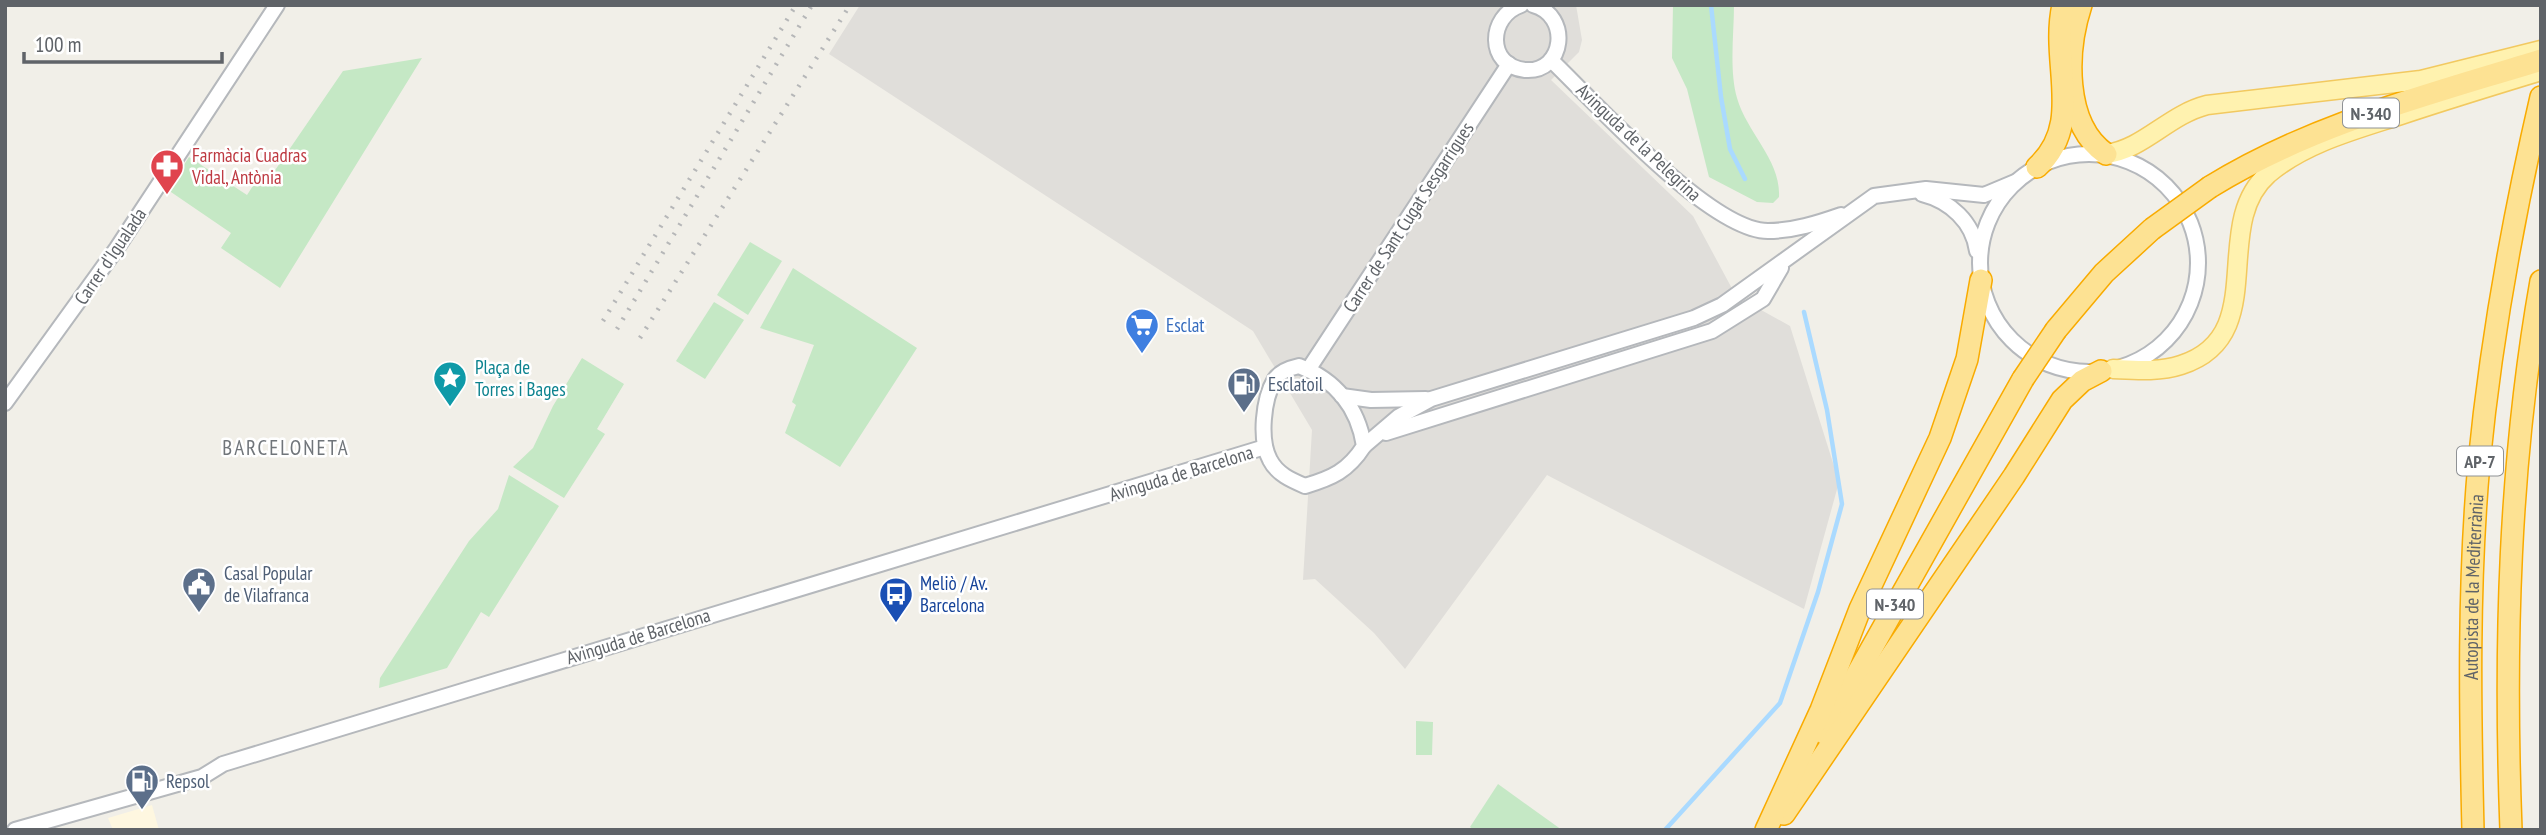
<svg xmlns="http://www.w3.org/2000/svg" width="2546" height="835" viewBox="0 0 2546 835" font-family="'PT Sans Narrow',sans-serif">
<rect width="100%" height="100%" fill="#f1efe8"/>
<polygon fill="#fef7e0" points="152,805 159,830 113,830 108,818"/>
<polygon fill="#e0deda" points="860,5 1576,5 1582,40 1579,52 1551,80 1693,216 1736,296 1790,326 1839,482 1804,609 1547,475 1405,669 1374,633 1315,579 1303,580 1312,430 1253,331 829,54"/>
<g fill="#c5e8c5">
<path d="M1673,5h61c0,29 -5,65 3,93 10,35 44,62 42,99l-6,6 -16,-1 -48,-25 -22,-88 -15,-31z"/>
<polygon points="422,58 280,288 221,248 231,233 168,190 189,157 247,195 260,175 269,179 343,71"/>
<polygon points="750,242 782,261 748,315 717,295"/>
<polygon points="793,268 917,348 840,467 785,433 796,405 792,402 814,345 760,328"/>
<polygon points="714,302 744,320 705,379 676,361"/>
<polygon points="582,358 624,384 597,429 605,434 564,498 513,467 533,448 553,406"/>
<polygon points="509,475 559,506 489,617 481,612 447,668 379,688 380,678 469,541 498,509"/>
<polygon points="1416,721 1433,722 1432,755 1416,755"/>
<polygon points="1498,784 1562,830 1474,830 1470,827"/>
</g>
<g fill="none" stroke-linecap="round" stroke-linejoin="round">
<g stroke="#aadaff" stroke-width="4.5">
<polyline points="1711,5 1721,97 1730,149 1745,179"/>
<polyline points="1665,830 1780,703 1818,592 1842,504 1827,410 1804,312"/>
</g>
<g stroke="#b5b8bc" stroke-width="18">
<g id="minor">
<path d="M1521,5c-33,11 -35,61 4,65 40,3 46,-55 8,-65"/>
<path d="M1551,60c43,41 159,171 217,171 25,0 50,-8 73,-16"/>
<circle cx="2089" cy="263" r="109"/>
<path d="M1922,194c28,7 51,28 55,57"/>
<path d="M1299,366c37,14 59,42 65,80 -16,25 -32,32 -59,40 -14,-6 -28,-12 -35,-26 -11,-20 -7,-61 5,-81 5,-8 15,-11 24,-13z"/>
<polyline points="1308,370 1509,64"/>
<polyline points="1342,396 1371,400 1426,399"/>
<polyline points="5,403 117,248 277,5"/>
<polyline points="1386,433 1712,331 1763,299 1781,268"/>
<polyline points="1364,446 1398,417 1431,399 1694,318 1722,305 1874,196 1926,189 1984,195 2015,182"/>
<polyline points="15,830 202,777 223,764 1265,447"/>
</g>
</g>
<g stroke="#f2c960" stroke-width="21">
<g id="major">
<path d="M2106,154c38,-5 62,-39 101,-49l214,-25 120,-30"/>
<path d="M2113,369c22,1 47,3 68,-4 91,-29 28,-139 87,-191 38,-32 90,-45 136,-60 45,-15 91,-29 137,-43"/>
</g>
</g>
<g stroke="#f9ab00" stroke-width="24">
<g id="highway">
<path d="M2081,5c-15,46 -18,119 25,149"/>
<path d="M2037,167c48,-44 13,-103 26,-162"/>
<path d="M2210,187c102,-63 218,-92 331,-127"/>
<polyline points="2056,330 2104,273 2152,229"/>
<polyline points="1824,733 2023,379"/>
<polyline points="1784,814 2014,476 2062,400 2082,381 2101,371"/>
<polyline points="1766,830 1821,710 1860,609 1940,438 1967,359 1981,280"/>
<path id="s1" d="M2473,830c-3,-122 -5,-245 6,-367 12,-124 34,-245 62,-366"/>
<path d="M2511,830c-7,-184 -2,-368 30,-549"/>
</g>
</g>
<use href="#minor" stroke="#fff" stroke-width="14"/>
<use href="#major" stroke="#fff2af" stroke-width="18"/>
<use href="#highway" stroke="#fde293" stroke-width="21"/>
<g stroke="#b6b7b8" stroke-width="4.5" stroke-dasharray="2 9" stroke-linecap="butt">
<polyline points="603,321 796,5"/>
<polyline points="617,329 812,5"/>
<polyline points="640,338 850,5"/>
</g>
<g stroke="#f9ab00" stroke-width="24" stroke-linecap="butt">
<g id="highway-bridge">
<polyline points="2152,229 2210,187"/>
<polyline points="2023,379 2056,330"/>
</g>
</g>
<use href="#highway-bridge" stroke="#fde293" stroke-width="21"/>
</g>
<defs>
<g id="pharmacy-pin" transform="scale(1.75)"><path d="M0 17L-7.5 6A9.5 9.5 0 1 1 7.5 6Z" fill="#e0444e" stroke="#fff"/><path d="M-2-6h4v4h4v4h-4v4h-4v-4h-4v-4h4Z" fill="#fff"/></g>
<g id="supermarket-pin" transform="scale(1.75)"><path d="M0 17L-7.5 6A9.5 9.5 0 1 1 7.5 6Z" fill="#3f7fe0" stroke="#fff"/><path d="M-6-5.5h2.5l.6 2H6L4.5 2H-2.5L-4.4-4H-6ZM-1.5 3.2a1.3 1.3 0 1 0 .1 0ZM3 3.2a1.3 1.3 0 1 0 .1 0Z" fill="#fff"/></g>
<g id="sight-pin" transform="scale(1.75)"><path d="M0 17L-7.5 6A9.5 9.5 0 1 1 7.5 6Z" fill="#0f9aa8" stroke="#fff"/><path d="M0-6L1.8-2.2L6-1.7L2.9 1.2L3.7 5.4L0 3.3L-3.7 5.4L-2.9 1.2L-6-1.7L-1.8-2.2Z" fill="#fff"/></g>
<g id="fuel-pin" transform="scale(1.75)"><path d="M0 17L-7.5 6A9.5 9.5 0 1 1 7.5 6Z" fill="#5c6f8a" stroke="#fff"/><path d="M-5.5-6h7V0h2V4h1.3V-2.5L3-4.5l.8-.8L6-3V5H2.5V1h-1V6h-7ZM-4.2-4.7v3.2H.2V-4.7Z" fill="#fff"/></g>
<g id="civic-pin" transform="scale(1.75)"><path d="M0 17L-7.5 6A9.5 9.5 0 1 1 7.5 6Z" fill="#5c6f8a" stroke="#fff"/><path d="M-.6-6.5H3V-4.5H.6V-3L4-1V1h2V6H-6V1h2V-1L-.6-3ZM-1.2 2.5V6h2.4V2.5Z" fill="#fff"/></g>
<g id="bus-pin" transform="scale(1.75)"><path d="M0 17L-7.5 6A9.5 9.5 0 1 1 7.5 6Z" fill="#1a4fb4" stroke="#fff"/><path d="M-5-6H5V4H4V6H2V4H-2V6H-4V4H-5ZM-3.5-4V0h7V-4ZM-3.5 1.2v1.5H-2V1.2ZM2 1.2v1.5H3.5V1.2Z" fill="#fff"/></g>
</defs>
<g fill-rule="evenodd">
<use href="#pharmacy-pin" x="167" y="166"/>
<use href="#supermarket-pin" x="1142" y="325"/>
<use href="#sight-pin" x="450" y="378"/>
<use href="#fuel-pin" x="1244" y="384"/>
<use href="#civic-pin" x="199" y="584"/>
<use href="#bus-pin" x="896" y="594"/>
<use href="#fuel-pin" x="142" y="781"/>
</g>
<g text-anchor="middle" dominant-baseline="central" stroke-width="5" stroke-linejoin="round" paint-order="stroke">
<g fill="#fff" stroke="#8f9295" stroke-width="2">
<rect x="2343" y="98.5" width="56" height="29" rx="5"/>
<rect x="2457" y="446.5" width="46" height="29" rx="5"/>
<rect x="1867" y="589.5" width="56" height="29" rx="5"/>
</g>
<g font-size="18" font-weight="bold" fill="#5f6368">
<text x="2371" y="113">N-340</text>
<text x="2480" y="461">AP-7</text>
<text x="1895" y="604">N-340</text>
</g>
<g font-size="19" fill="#5f6368" stroke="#fff">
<text transform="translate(1639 142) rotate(43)">Avinguda de la Pelegrina</text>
<text transform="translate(1408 217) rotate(-57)">Carrer de Sant Cugat Sesgarrigues</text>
<text transform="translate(110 256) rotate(-56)">Carrer d'Igualada</text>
<text transform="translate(1181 473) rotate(-17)">Avinguda de Barcelona</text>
<text stroke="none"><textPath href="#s1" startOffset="243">Autopista de la Mediterrània</textPath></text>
<text transform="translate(638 636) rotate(-17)">Avinguda de Barcelona</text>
</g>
<g font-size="19" fill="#be3a42" stroke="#fff" text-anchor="start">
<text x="192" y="155">Farmàcia Cuadras<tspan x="192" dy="22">Vidal, Antònia</tspan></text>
</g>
<g font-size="19" fill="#366cbe" stroke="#fff" text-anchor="start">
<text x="1166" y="325">Esclat</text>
</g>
<g font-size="19" fill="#0d838f" stroke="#fff" text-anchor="start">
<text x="475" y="367">Plaça de<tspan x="475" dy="22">Torres i Bages</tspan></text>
</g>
<g font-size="19" fill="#4e5e75" stroke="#fff" text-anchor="start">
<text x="1268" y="384">Esclatoil</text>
<text x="224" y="573">Casal Popular<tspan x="224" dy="22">de Vilafranca</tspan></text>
<text x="166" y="781">Repsol</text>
</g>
<g font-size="19" fill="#164399" stroke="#fff" text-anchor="start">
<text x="920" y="583">Meliò / Av.<tspan x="920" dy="22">Barcelona</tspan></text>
</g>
<g font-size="21" letter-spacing="2" fill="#70757a" stroke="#fff">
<text x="286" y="447">BARCELONETA</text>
</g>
</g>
<rect width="2546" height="835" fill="none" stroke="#5f6368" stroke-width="14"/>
<path d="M24 52v10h198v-10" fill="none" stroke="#5f6368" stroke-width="3.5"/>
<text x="35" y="52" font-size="21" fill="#5f6368" stroke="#ffffff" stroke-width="5" paint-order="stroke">100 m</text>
</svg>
